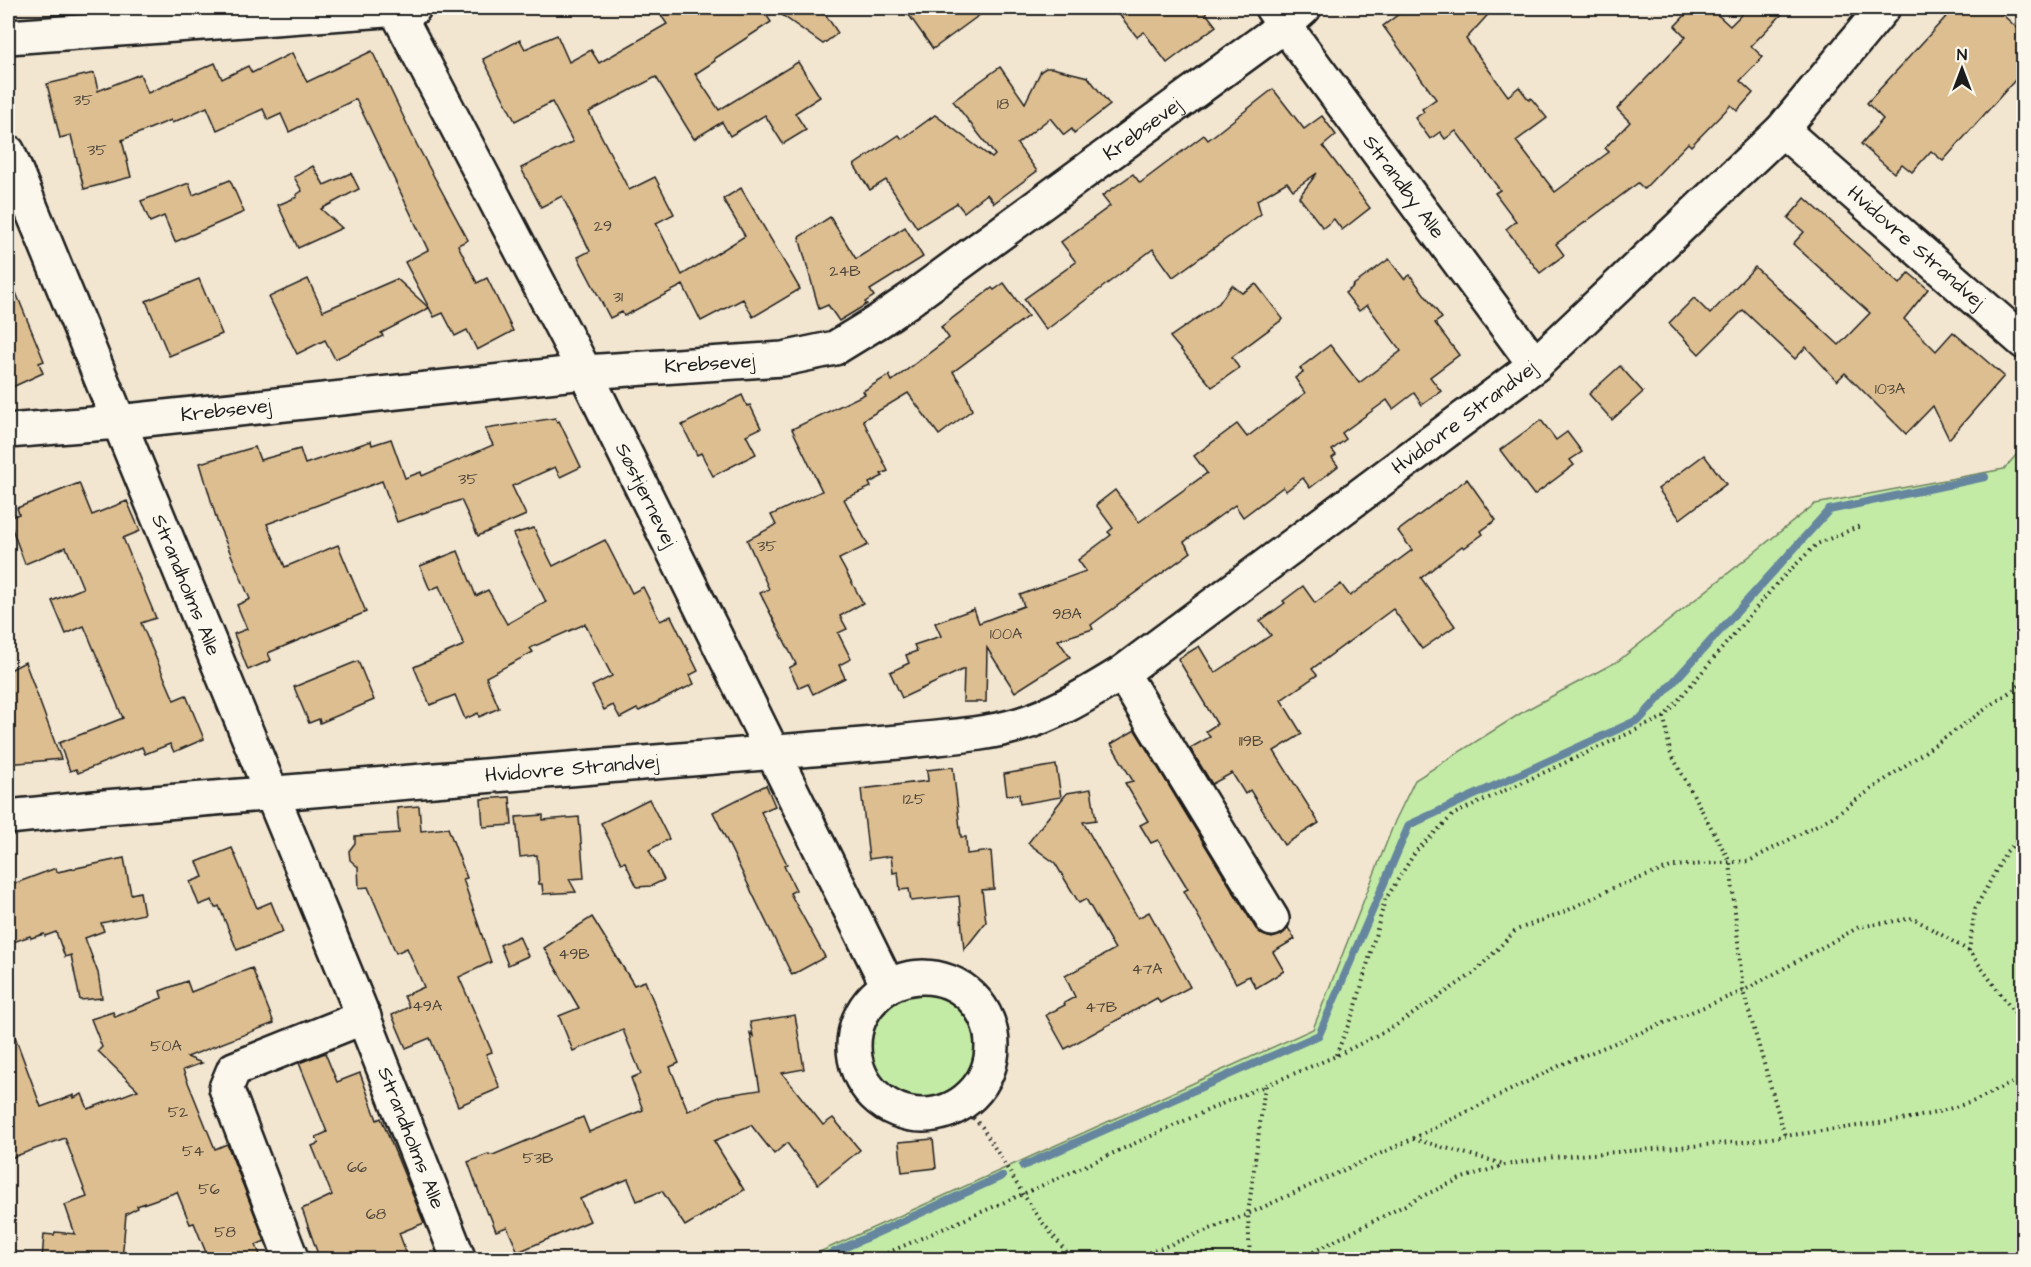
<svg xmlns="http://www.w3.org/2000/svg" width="2031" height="1267" viewBox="0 0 2031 1267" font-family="'Architects Daughter',sans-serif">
<rect width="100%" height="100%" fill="#f2e6d1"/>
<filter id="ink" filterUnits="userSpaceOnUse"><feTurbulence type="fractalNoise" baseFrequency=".0167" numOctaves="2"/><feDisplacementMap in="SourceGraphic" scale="12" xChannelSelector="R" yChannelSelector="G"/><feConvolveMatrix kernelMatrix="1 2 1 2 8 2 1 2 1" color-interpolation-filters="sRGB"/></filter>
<g filter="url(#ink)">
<g fill="#c3eba6" stroke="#708461" stroke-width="1.5">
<polygon points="2023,447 2023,1259 804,1259 1313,1029 1395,821 1415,780 1526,710 1618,661 1815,504 2004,469"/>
<circle cx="922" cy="1048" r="57"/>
</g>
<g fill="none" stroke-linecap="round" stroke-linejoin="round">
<g stroke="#65869e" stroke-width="8">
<polyline points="1023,1166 1319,1035 1409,825 1640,719 1829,510 1985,477"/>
<polyline points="817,1260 1002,1176"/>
</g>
</g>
<g fill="#ddbe91" stroke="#1c1c1c" stroke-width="1.5">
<polygon points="656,8 762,8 771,22 714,59 715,61 695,74 719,110 798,62 820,97 795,113 806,130 783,144 765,115 730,136 722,122 694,139 656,77 589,112 629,190 655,177 674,214 656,223 682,275 745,236 723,199 741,188 800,289 753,317 743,299 701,321 683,285 624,316 622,312 610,318 578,257 590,251 562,196 541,207 521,168 573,142 552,102 515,121 483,59 520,40 525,49 557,35 569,62 591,50 599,63 667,24"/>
<polygon points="772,8 821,8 838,33 823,44"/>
<polygon points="904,8 989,8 933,49"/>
<polygon points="1114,8 1202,8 1216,26 1167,63 1144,32 1137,37"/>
<polygon points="1407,8 1494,8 1466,39 1508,96 1519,87 1529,100 1531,98 1547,118 1516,141 1555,192 1609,152 1605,148 1630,122 1617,109 1686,37 1675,26 1692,8 1710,8 1730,26 1748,8 1788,8 1751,46 1763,57 1740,81 1753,93 1737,111 1731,105 1691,146 1688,143 1644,189 1638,183 1556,244 1564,255 1540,273 1506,229 1516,221 1495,193 1500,190 1456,131 1445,139 1440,132 1430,139 1415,118 1424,112 1422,109 1436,99 1383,26"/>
<polygon points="1954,8 1995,8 2024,34 2024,70 1943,161 1931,151 1912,172 1902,164 1894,173 1861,144 1883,119 1867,103"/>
<polygon points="372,51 417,145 468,240 458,245 477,283 487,278 513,331 477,350 467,330 455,336 443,313 434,317 405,262 428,250 356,99 289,132 281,114 268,120 263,109 217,130 207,107 172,123 171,120 122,140 131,177 84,189 71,135 60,138 47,84 94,73 98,91 140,74 148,93 215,63 222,79 248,66 252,73 292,53 307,82"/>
<polygon points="1000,67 1025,103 1041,71 1046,68 1052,68 1088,77 1110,105 1074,133 1072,129 1064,135 1050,118 1017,144 1037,171 994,203 987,194 964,212 957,203 917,228 886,180 870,190 854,165 899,135 902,139 935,115 992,158 995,155 953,101"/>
<polygon points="1273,89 1304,129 1322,116 1336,135 1323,146 1370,208 1342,230 1334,219 1323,228 1299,197 1317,173 1293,190 1287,182 1257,200 1261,214 1173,277 1153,249 1046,330 1024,299 1076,262 1061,242 1110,206 1102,196 1133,174 1140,183 1204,135 1208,140"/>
<polygon points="313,166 324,185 351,173 359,189 321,209 342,228 298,248 278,205 297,197 296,195 302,191 294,177"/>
<polygon points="230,180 244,212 175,242 164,216 150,222 141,201 189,183 193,195"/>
<polygon points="1805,198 1900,284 1909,273 1928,289 1904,319 1936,351 1953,332 2004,376 1949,439 1933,406 1906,434 1845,373 1837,381 1806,347 1795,359 1743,310 1699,354 1669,323 1694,298 1710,314 1755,267 1839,345 1870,313 1793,244 1804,232 1788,218"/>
<polygon points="830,217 856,259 905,227 923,257 870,290 874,296 865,302 867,304 839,321 828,305 819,309 799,237"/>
<polygon points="1389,259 1404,279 1410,275 1442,318 1435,323 1459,355 1430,377 1441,391 1422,405 1414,393 1393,409 1387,400 1342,433 1346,439 1332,450 1336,455 1332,458 1338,466 1310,488 1303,478 1286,491 1283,487 1243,517 1235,505 1184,542 1191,552 1091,625 1093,629 1058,640 1070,657 1015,692 987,648 986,702 963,702 964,669 902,698 890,672 909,663 906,655 917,651 914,645 941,636 935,623 974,609 979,623 1024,606 1020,595 1086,571 1078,560 1111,535 1108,532 1113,528 1096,505 1115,490 1139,522 1207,473 1194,456 1237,424 1247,437 1305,393 1295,378 1303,372 1300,368 1330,345 1359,383 1401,351 1367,305 1359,311 1345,293 1353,287 1352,286"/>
<polygon points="8,273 44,361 39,363 43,373 8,389"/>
<polygon points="199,279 222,334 169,356 146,301"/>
<polygon points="308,279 323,311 397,279 429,308 381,333 383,336 335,359 325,340 297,354 269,297"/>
<polygon points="1004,283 1028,316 953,372 964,388 972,410 939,435 908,393 863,420 888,471 881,474 883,476 869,483 871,487 844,499 868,545 839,559 863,603 840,616 847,629 838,633 851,659 839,665 845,678 813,694 808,684 799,688 789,668 796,664 760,593 769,589 747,540 776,525 771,515 822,491 792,429 865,394 863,391 889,375 892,381 949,338 941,327 992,288 994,290"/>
<polygon points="1256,284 1283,319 1232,357 1239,368 1212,387 1170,337 1219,303 1232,285 1242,293"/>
<polygon points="1620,366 1643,392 1612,420 1589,394"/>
<polygon points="742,395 747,406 750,405 761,428 746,435 756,454 713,476 701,453 697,455 682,425"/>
<polygon points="555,418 557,422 559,421 581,467 560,477 555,467 512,486 526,515 478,536 461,500 397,522 382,481 267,524 285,567 338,545 366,612 268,653 271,660 248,670 234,634 247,629 237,605 250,599 218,524 200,463 255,447 260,460 300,449 305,464 371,441 372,445 391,439 405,478 421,472 422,476 493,445 485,429"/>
<polygon points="1541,420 1556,440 1567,432 1582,452 1570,460 1574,465 1534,495 1500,450"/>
<polygon points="1704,455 1726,484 1680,519 1658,489"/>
<polygon points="1467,479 1496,520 1481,531 1483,534 1464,548 1462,546 1421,578 1455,626 1422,649 1393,609 1312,669 1317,675 1281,700 1302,734 1274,751 1319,823 1284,845 1250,790 1245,794 1232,773 1212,784 1190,748 1210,737 1206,731 1217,724 1178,659 1199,646 1215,673 1271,635 1260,621 1285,603 1283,601 1303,586 1315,603 1341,584 1350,596 1412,550 1398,531"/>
<polygon points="79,483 92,515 127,501 140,531 123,538 156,618 141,623 174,700 186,695 204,739 174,752 170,744 145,754 142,747 78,773 76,769 70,771 59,743 123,718 84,626 66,634 52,601 83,588 66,547 25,564 8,518 19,514 17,508"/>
<polygon points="534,528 553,566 605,540 632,593 643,587 660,621 671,616 698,671 690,675 694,684 639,711 637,709 620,718 613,705 604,710 592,686 612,676 585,624 530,648 533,652 486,677 499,708 479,717 478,713 465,719 455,695 430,705 414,667 464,645 439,586 430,590 420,566 458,551 476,596 488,590 507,624 546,602 513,534"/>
<polygon points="358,661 374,700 320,723 319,719 309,723 294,687"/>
<polygon points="25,662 61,759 8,764 8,671"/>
<polygon points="1135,730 1256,929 1263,935 1272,938 1281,935 1288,928 1295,939 1273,952 1284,971 1256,988 1249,976 1236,983 1184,891 1188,889 1158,840 1151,843 1140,825 1148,821 1125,783 1133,781 1111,744"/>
<polygon points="1056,765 1061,797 1020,804 1019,794 1007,795 1004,774"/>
<polygon points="953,767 961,837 966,837 967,854 991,851 994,889 982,890 986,922 964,950 959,896 911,901 909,889 900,890 898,872 893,873 891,856 869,859 861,789 928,781 927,770"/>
<polygon points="766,785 775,806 761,812 787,864 784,866 796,890 790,893 825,957 792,975 713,812"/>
<polygon points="1091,789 1096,820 1083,822 1138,918 1149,912 1190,987 1160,1003 1157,998 1065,1049 1046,1015 1065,1005 1064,1003 1075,997 1065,976 1115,949 1086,899 1079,903 1055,863 1028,843 1067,793"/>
<polygon points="510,797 512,825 483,827 481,799"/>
<polygon points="649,799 669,839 649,850 664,880 651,886 637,887 625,862 621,863 601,823"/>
<polygon points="419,806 421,831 448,828 467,878 463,879 491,962 459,977 492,1052 486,1054 500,1088 458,1106 430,1038 406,1048 392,1015 409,1007 404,996 424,987 407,948 396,953 368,887 359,888 358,867 350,860 349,851 355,843 355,836 399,833 397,808"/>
<polygon points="543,815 543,820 579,817 584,878 569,879 576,892 543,894 542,884 539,884 537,855 520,857 516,817"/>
<polygon points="232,848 257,908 271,902 283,932 237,950 219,906 215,908 212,900 199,905 190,882 203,877 197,862"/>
<polygon points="124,858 131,894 140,892 144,914 101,923 104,931 85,938 98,973 102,998 80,1000 71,955 65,957 56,932 45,936 44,934 31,938 30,936 8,944 8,886 56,868 57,872"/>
<polygon points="592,917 634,985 645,981 679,1063 670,1067 688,1111 721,1096 760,1090 750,1033 753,1036 750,1022 795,1015 804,1069 782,1073 823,1125 833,1118 860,1150 818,1184 787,1143 774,1154 751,1125 714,1141 744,1190 685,1226 662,1191 637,1201 628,1179 580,1199 590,1221 518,1252 507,1227 496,1231 489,1213 487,1214 468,1162 488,1154 493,1155 583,1117 589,1132 643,1110 631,1078 641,1074 623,1030 573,1051 559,1016 579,1008 544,948"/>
<polygon points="519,936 528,956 508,965 500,945"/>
<polygon points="252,968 274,1023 187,1057 202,1063 183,1070 215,1149 227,1144 265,1241 256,1245 262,1260 209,1260 194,1223 190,1224 177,1192 137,1206 138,1208 126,1214 122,1260 42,1260 44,1234 54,1235 55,1232 75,1234 65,1205 87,1197 65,1138 8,1159 8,1023 10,1023 41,1107 74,1095 74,1098 82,1094 88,1109 138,1090 98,1051 102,1047 91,1019 113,1012 115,1017 162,998 160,991 187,981 191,992"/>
<polygon points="325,1053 337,1082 360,1073 377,1120 381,1118 416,1203 424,1223 399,1233 409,1260 320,1260 302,1209 332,1195 312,1146 319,1143 316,1137 327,1132 299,1063"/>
<polygon points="933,1139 936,1168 902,1172 899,1142"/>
</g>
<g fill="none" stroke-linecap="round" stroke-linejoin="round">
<g stroke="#1c1c1c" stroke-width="38">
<g id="minor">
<path id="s1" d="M395,8l190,364 303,614"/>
<path id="s2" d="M1272,8l263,357"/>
<polyline points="8,37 414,8"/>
<path id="s3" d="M1782,130l242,212"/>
<path id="s4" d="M8,152l351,854 100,254"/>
<path id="s5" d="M8,431l110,-9 467,-50 198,-13 52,-11 44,-27 29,-20 377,-276 19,-17"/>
<polyline points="1122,673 1272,919"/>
<path id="s6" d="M8,817l97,-10 794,-65c39,-5 81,-6 119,-17 38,-11 71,-32 104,-52l413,-308 247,-235 101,-122"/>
<circle cx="923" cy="1046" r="69"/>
<polyline points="291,1258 226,1088 234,1069 364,1017"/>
</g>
</g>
<g stroke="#1c1c1c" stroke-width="4" stroke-dasharray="1.5 4.5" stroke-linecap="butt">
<polyline points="1664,717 1670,752 1730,862 1743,991 1785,1136"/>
<polyline points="1969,951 1975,909 2006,852 2024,835"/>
<polyline points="1336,1055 1356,1006 1385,900 1416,851 1454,814 1664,717 1778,582 1817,544 1860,526"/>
<polyline points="961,1105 982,1127 1023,1194 1042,1222 1073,1260"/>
<polyline points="1413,1139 1504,1164"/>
<polyline points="871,1260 1023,1194 1226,1102 1336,1056 1395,1026 1474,973 1516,930 1564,912 1615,887 1674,866 1749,861 1832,817 2024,682"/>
<polyline points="1126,1260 1159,1249 1248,1214 1412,1139 1563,1064 1743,991 1859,927 1913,918 1969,951 2016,1015 2024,1047"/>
<polyline points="1250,1260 1248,1214 1265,1086"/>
<polyline points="1297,1260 1427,1194 1462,1178 1505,1165 1554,1157 1742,1142 1901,1120 1935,1113 1972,1102 2024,1077"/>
</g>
<use href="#minor" stroke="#fbf7ec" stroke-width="33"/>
</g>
</g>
<g text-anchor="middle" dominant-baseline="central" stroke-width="4.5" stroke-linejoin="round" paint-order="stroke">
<g font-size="16" fill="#4c4439">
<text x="83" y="100">35</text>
<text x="1003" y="104">18</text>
<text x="97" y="150">35</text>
<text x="603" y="226">29</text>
<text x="845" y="271">24B</text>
<text x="618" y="297">31</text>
<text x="1890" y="389">103A</text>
<text x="468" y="479">35</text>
<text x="767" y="546">35</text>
<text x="1067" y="614">98A</text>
<text x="1006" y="634">100A</text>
<text x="1251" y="741">119B</text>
<text x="914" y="799">125</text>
<text x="574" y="954">49B</text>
<text x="1147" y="969">47A</text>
<text x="427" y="1006">49A</text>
<text x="1101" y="1007">47B</text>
<text x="166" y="1046">50A</text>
<text x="178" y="1112">52</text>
<text x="193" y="1151">54</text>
<text x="538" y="1158">53B</text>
<text x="357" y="1167">66</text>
<text x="209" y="1189">56</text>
<text x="376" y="1214">68</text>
<text x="225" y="1232">58</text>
</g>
<g font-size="20" fill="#1c1c1c" stroke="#fbf7ec">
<text stroke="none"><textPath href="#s5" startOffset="1209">Krebsevej</textPath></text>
<text stroke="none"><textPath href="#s2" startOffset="222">Strandby Alle</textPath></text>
<text stroke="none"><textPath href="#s3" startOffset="178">Hvidovre Strandvej</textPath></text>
<text stroke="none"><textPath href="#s5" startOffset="705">Krebsevej</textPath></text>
<text stroke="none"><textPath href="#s5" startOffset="219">Krebsevej</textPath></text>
<text stroke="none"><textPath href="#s6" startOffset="1558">Hvidovre Strandvej</textPath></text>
<text stroke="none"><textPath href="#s1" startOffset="548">Søstjernevej</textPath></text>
<text stroke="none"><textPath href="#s4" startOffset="468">Strandholms Alle</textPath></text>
<text stroke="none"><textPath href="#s6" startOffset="566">Hvidovre Strandvej</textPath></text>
<text stroke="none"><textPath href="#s4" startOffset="1065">Strandholms Alle</textPath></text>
</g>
</g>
<rect width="2031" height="1267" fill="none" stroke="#fbf7ec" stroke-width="30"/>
<rect x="15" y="15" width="2001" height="1237" fill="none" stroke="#1c1c1c" stroke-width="2" filter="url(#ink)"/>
<g transform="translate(1962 69)" stroke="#fbf7ec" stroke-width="4.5" paint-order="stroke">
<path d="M0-4.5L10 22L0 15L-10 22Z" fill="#1c1c1c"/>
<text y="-9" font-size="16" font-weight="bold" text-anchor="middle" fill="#1c1c1c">N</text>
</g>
</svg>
